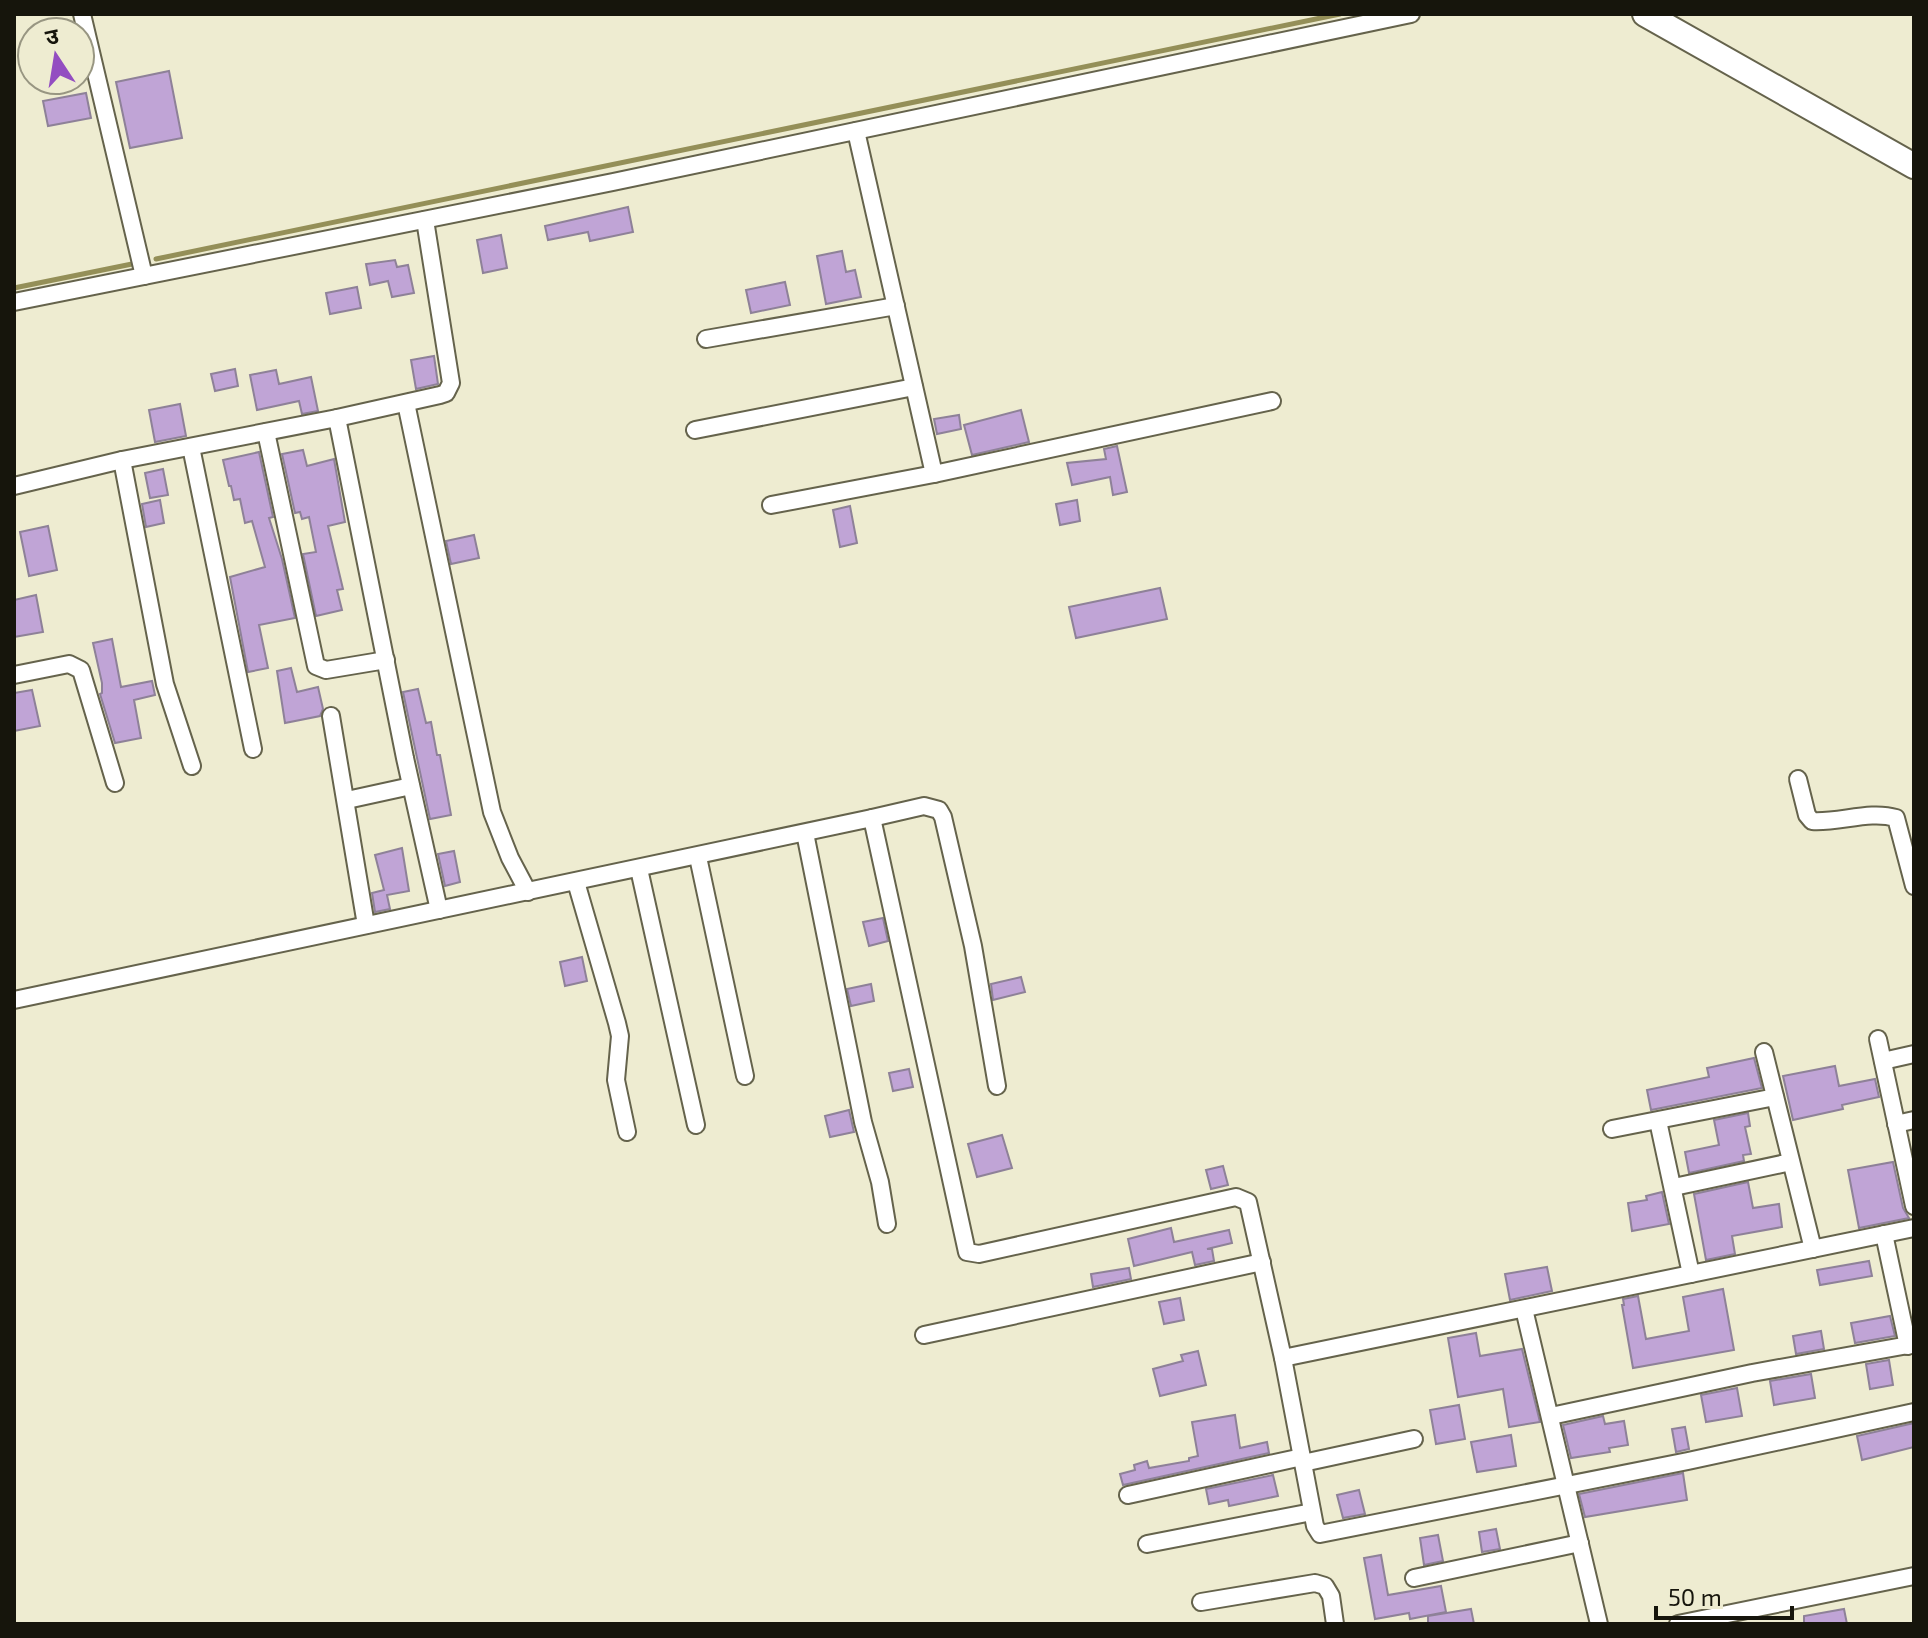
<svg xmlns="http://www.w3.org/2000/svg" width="1928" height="1638" viewBox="0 0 1928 1638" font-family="'Exo 2','Noto Sans Devanagari',sans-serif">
<rect width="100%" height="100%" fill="#eeecd1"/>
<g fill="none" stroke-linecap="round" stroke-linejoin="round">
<g stroke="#948f58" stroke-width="5">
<polyline points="156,259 1340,14"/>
<polyline points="14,288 132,264"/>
</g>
</g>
<g fill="#c0a4d6" stroke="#8e8198" stroke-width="2">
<polygon points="169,71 182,138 130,148 116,82"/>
<polygon points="86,93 91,118 48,126 43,101"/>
<polygon points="628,207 633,232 590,241 588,232 548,240 545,226"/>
<polygon points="501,235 507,268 483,273 477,240"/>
<polygon points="842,251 846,272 855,270 861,297 826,304 817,256"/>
<polygon points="395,260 397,267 408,265 414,293 392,297 388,281 370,285 366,264"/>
<polygon points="785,282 790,305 751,313 746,290"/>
<polygon points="357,287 361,308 330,314 326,293"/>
<polygon points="434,356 438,384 416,389 411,360"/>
<polygon points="235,369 238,386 215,391 211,374"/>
<polygon points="276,370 279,384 311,377 318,411 302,414 299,401 257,410 250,375"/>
<polygon points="180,404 186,436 155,442 149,410"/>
<polygon points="1021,410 1029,442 972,455 964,425"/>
<polygon points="959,415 961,429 937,434 934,419"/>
<polygon points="1117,446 1127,492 1113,495 1110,477 1072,485 1067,463 1106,459 1104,449"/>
<polygon points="303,450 307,466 334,459 345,522 328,526 343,589 337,590 342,610 316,616 303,554 316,552 309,517 302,519 300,512 295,513 282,454"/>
<polygon points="259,452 273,517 269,518 282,559 295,618 259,625 268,668 248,672 230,577 265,567 252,521 245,523 240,499 234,500 231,486 229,486 223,460"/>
<polygon points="163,469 168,495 150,498 145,473"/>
<polygon points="160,500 164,523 146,527 142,504"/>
<polygon points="1077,500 1080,521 1060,525 1056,504"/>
<polygon points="850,506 857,543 840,547 833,510"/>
<polygon points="48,526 57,570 29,576 20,532"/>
<polygon points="474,535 479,558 451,564 446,541"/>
<polygon points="1160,588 1167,619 1076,638 1069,607"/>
<polygon points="36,595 43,632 14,637 14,600"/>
<polygon points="112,639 121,687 152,681 155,695 134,700 141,738 115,743 100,694 102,693 102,683 93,643"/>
<polygon points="291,668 297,692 318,687 323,709 320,716 285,723 277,671"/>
<polygon points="418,689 426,723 431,722 437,755 440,755 451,815 430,819 403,692"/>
<polygon points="32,690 40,726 14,731 14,693"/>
<polygon points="402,848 409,891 387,895 390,909 375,912 372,893 384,890 375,855"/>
<polygon points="454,851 460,882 445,886 438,854"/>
<polygon points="883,918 888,941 869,946 863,922"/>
<polygon points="582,957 587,981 565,986 560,962"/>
<polygon points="1021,977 1025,992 993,1000 991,984"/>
<polygon points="871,984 874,1001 851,1006 847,989"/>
<polygon points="1754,1058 1762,1088 1651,1110 1647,1090 1709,1077 1707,1068"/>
<polygon points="1835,1066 1839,1086 1875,1079 1879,1097 1842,1105 1843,1109 1793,1120 1783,1076"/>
<polygon points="909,1069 913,1087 893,1091 889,1073"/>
<polygon points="849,1110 854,1132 830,1137 825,1116"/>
<polygon points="1748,1113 1750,1126 1745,1127 1751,1154 1743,1155 1744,1161 1689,1173 1685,1152 1719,1145 1714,1120"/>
<polygon points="1002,1135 1012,1168 977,1177 968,1144"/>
<polygon points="1893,1162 1903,1208 1909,1218 1859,1228 1848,1170"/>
<polygon points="1223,1166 1228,1185 1211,1189 1206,1170"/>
<polygon points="1748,1182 1753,1208 1779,1204 1782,1227 1732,1236 1735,1254 1706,1260 1694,1194"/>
<polygon points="1662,1192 1669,1224 1632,1231 1628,1203 1647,1200 1646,1196"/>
<polygon points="1171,1228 1174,1242 1229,1230 1232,1243 1207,1249 1212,1249 1214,1261 1195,1265 1192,1252 1134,1266 1128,1239"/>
<polygon points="1869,1261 1872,1276 1820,1285 1817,1270"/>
<polygon points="1547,1267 1552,1291 1510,1300 1505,1274"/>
<polygon points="1129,1268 1131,1279 1093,1287 1091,1274"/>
<polygon points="1723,1289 1734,1350 1633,1368 1622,1305 1624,1305 1623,1299 1638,1296 1646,1339 1689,1331 1683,1297"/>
<polygon points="1180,1298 1184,1320 1164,1324 1159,1302"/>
<polygon points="1890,1316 1895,1336 1855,1343 1851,1323"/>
<polygon points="1821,1331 1824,1349 1796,1354 1793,1336"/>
<polygon points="1476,1333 1480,1356 1522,1349 1540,1422 1509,1427 1503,1389 1458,1397 1448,1338"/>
<polygon points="1198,1351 1206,1385 1160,1396 1153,1369 1183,1361 1181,1355"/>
<polygon points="1889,1360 1893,1385 1870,1389 1866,1364"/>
<polygon points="1811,1374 1815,1398 1774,1405 1770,1381"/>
<polygon points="1737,1388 1742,1416 1706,1422 1701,1395"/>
<polygon points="1459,1405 1465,1439 1436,1444 1430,1410"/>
<polygon points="1235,1415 1240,1448 1267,1442 1269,1453 1123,1485 1120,1474 1135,1470 1134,1465 1147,1461 1149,1468 1189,1461 1189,1458 1198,1456 1192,1422"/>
<polygon points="1603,1416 1605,1424 1624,1421 1628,1445 1609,1448 1610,1452 1571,1458 1563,1425"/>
<polygon points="1914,1423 1914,1447 1862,1460 1857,1436"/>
<polygon points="1685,1427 1689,1449 1676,1452 1672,1429"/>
<polygon points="1511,1435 1516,1466 1477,1472 1471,1442"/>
<polygon points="1683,1473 1687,1500 1585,1517 1579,1494"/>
<polygon points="1273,1475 1278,1496 1229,1506 1228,1500 1209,1504 1206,1489"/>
<polygon points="1359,1490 1365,1514 1343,1518 1337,1495"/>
<polygon points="1496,1529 1500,1549 1482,1552 1479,1532"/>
<polygon points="1438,1535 1443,1561 1424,1565 1420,1538"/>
<polygon points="1381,1555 1388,1595 1441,1586 1446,1612 1410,1619 1409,1613 1375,1619 1364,1558"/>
<polygon points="1471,1609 1474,1624 1428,1624 1428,1616"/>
<polygon points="1844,1609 1847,1624 1804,1624 1804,1616"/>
</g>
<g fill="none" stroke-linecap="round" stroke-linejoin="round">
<g stroke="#65634c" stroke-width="20">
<g id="street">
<polyline points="82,14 144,276"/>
<polyline points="856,131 934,474 1272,401"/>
<polyline points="14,302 613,182 1411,14"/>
<polyline points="706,339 896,306"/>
<polyline points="406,403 492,812 510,858 528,892"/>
<polyline points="337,418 440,395 446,393 451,383 425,220"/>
<polyline points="695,430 914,387"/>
<polyline points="266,432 316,666 326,670 386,660"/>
<polyline points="191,447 253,749"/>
<polyline points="122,460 165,684 192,766"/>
<polyline points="14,486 122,460 337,418 405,758 439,910"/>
<polyline points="771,505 934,474"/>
<polyline points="14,675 69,664 81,670 115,783"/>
<polyline points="331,716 366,925"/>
<path d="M1798,779l9,36 5,6c27,2 58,-11 84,-3l18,68"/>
<polyline points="347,800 411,786"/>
<polyline points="872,818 924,806 939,810 943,817 973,946 997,1086"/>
<polyline points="805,833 863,1122 880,1182 887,1224"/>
<polyline points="698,857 745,1076"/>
<polyline points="639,869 696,1125"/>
<polyline points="576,882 617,1023 620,1036 616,1080 627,1132"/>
<polyline points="14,1000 872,818 967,1252 979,1254 1236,1197 1248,1202 1283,1358 1315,1526 1320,1534 1688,1461 1914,1412"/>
<polyline points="1878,1039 1914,1206"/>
<polyline points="1764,1052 1813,1249"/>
<polyline points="1883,1061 1914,1054"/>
<polyline points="1658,1121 1691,1274"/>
<polyline points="1896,1124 1914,1120"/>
<polyline points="1612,1129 1775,1097"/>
<polyline points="1674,1187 1791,1162"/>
<polyline points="1884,1234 1908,1346"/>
<polyline points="1524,1309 1599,1624"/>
<polyline points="924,1335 1262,1262"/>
<polyline points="1283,1358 1914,1228"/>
<polyline points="1551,1416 1752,1373 1914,1344"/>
<polyline points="1303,1463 1414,1439"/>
<polyline points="1128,1495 1302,1457"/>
<polyline points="1147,1544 1312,1512"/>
<polyline points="1414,1578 1580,1543"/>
<polyline points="1201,1602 1315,1583 1325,1586 1331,1596 1335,1624"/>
<polyline points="1678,1624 1914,1576"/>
</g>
</g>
<g stroke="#65634c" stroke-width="28">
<polyline id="secondary" points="1645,14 1914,166"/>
</g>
<use href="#street" stroke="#fff" stroke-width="16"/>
<use href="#secondary" stroke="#fff" stroke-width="24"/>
</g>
<rect width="1928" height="1638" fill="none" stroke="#16150c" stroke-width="32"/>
<g transform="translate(56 56) rotate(348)"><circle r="38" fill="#eeecd1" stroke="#989682" stroke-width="2"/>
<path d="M0-6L14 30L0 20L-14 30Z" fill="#934dc1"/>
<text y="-12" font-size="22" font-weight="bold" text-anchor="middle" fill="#16150c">उ</text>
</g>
<path d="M1656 1606v12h136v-12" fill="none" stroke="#16150c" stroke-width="4"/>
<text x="1668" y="1606" font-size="24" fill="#16150c" stroke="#eeecd1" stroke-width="6" paint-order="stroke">50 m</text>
</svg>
